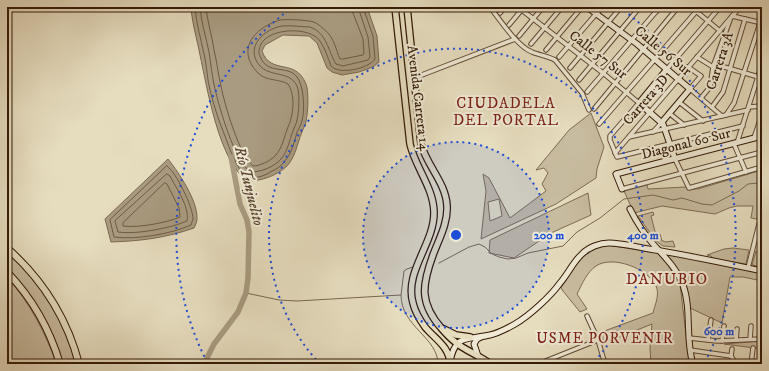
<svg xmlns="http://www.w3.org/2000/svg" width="769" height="371" viewBox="0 0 769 371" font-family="'IM FELL DW Pica',serif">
<rect width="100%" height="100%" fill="#e6ddbf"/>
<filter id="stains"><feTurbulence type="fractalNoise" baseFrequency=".005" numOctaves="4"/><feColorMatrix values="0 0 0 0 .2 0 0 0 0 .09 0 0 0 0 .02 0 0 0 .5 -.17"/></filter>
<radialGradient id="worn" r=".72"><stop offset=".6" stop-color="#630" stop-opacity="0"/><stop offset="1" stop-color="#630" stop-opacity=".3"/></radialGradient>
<g fill="#c8bca0" stroke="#7e6b54" fill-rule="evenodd">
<path d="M591,113l13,34 -7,22 -1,9 -40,26 -75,35 5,-48 -3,-17 6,4 21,40 36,-27 -4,-7 6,-11 -4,-5 -8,2 33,-40zM499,199l3,17 -12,5 -2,-19z"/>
<polygon points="762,170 762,220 751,218 753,206 737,206 729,208 715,214 662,206 634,213 624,191 647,185 648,189 685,187 689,189 698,189"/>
<polygon points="588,193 591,215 551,233 514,258 489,253 490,240"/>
<polygon points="653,212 654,215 651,216 656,235 660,234 662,241 664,241 665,242 673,241 675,247 663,246 656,241 638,216"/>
<path d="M607,245l52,8 15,17 6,14 8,68 3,12h-40l-1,-16 2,-24 -47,19 -6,-10 54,-20c2,-9 7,-18 3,-27 -8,-18 -44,-31 -60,-20 -9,6 -14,18 -19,28l10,15 -7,3 -17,-21 -2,-3c14,-20 20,-38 46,-43z"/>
<polygon points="733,248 749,250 746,264 714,259 711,256 707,255 724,249"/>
<path d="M7,250c11,12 24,23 33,36 17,23 29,51 37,78h-15l-13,-35 -42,-60z"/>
<polygon points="756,251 762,253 762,267 752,265"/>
<polygon points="666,254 762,273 762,281 743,277 730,277 722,323 690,308 682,276"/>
<path d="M7,278c24,25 37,54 50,86h-50z"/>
<polygon points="762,341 762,349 724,344"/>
</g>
<g fill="#a99b81" stroke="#7a6751">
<path d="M191,7h176l10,29 2,26 -6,5 -14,5 -17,3 -10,-3 -5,-4 -10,-25 -8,-7 -26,-1 -18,10 -3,6c9,25 33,6 44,33 3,7 2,29 0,37 0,4 -3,7 -4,11 -5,12 -6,24 -15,34 -11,10 -25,15 -39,15 -29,-18 -41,-94 -48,-126 -3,-16 -8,-32 -9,-48z"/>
<path d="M168,159c11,14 30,42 29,60 0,3 -2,7 -3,9 -29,10 -53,13 -83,14l-6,-23z"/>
</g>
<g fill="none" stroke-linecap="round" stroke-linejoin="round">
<g stroke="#6e5a44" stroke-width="1">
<path d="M195,7c1,16 6,32 9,47 3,12 3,25 6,36 4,16 9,32 15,46 4,11 13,38 24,41 8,2 17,-2 23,-6 5,-2 9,-5 12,-9 8,-9 10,-19 13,-30 2,-4 4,-7 5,-11 3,-11 2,-35 -5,-44 -10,-13 -30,-1 -37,-21 -2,-4 -1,-7 1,-12 8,-16 49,-18 59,-3 5,7 8,17 11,25 8,9 37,3 44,-7l-2,-23 -10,-29"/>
<path d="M200,7c1,15 6,30 9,45 2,12 3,25 6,37 4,17 20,75 36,83 10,0 23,-5 30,-13 7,-8 8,-18 12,-28 1,-4 4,-8 4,-11 2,-7 3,-28 0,-34 -8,-17 -30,-7 -40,-24 -10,-17 8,-33 25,-36 9,-1 19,1 28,1 17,6 18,24 26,37l7,2 25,-6 2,-3 -2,-20 -10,-30"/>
<path d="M206,7c1,14 6,28 8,43 3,12 4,24 7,36 3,17 19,71 32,80 7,0 17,-5 22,-10 8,-9 9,-19 13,-29 1,-3 3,-6 3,-9 3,-10 3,-26 -3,-34 -8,-5 -21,-3 -29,-10 -4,-4 -8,-9 -10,-15 -6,-20 14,-34 31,-39 7,-1 27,0 34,2 4,2 9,6 12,9 8,7 10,19 14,28h3l20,-4 1,-2 -1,-14 -10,-26 -1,-6"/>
<path d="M167,166c9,6 26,41 26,53 0,1 -2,5 -2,6 -20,9 -55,15 -77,12l-4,-17z"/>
<path d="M167,174l3,2c6,12 20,31 17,45 -16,7 -52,14 -69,11l-3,-11z"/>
<path d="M165,183l2,1 12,24 1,9c-14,6 -42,11 -57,9v-3z"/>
</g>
<g stroke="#7a6751" stroke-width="1">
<polyline points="439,263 469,247 479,244 485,247 492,254 499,257 508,259 516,258 528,253 563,246 577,232 600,218 624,199 653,195 673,200 682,198 702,204 712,205 739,191 748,184 758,183 762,186"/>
<polyline points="246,293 279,300 297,301 401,295 404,271 407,269 413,267"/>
<path d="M401,295c0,32 37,42 37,69"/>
</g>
<polyline stroke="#a99b81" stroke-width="5.5" points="204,364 214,344 238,312 246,293 248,278 249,232 247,220 240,204 231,157"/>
<g stroke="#604b36" stroke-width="5.5">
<g id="street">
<path d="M490,7c9,12 28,40 42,45 7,3 16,4 23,8l27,33 7,17"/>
<polyline points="518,7 603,73 639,103 610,136 610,140 617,157 743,126"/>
<polyline points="649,7 656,12"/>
<polyline points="691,7 720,31"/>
<polyline points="500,13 505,7"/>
<polyline points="732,16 762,23"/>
<polyline points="509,25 524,7"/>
<polyline points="519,36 543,7"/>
<polyline points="531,44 562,7"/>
<polyline points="546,50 582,7"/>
<polyline points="559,57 602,7"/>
<polyline points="697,57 713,67"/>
<polyline points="714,64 762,78"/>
<polyline points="688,67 701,76 690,89 722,116"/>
<polyline points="570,68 621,7"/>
<polyline points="667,69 720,7"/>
<polyline points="414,78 515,39"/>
<polyline points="579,80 640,7"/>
<polyline points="587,92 660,7"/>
<polyline points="701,98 710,87 713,67 730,20"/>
<polyline points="679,102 703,121"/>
<polyline points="712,107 723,92 745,19"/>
<polyline points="749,107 762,106"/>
<polyline points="594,109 678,7"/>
<polyline points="669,113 684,125"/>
<polyline points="726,115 734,103 760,23"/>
<polyline points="599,124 700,7"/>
<polyline points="653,132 662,122"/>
<polyline points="629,137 748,110"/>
<polyline points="754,138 762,114"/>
<polyline points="737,143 762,64"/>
<polyline points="734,144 746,172"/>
<polyline points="615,153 740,7"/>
<polyline points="675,159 689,188 762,167"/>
<polyline points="622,189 762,152"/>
<polyline points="748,268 759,224"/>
<polyline points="587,316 598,340 605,364"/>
<polyline points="689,338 717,341 762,339"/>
<polyline points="750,339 751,326"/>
<polyline points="708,340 711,320"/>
<polyline points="736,340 737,329"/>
<polyline points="722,341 724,326"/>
<polyline points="732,349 731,356 736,364"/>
<polyline points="690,350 731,356"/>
<polyline points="538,364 598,340"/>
<polyline points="751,364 753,348"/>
</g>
</g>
<g stroke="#331a08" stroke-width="7">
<g id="secondary">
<polyline points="587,7 637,44 690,89 662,122"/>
<polyline points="667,69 639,103 663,124 675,159"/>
<polyline points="622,189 616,174 762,136"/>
<path d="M630,209c6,12 15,26 24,36 11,12 23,24 29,40 9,25 2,54 10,79"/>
<polyline points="478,356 474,344 477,339 481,337"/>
<path d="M450,362c5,-29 19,-22 40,-27 9,-2 18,-7 25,-11 14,-8 36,-28 45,-41 8,-9 13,-21 22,-29 7,-7 18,-11 27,-11 13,0 27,4 40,6 38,6 75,14 113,22"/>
</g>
</g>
<g stroke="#331a08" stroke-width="8">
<g id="primary">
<path d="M395,7l15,137c5,23 24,44 24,69 0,31 -30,59 -21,90 2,9 7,17 12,24 10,12 25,20 25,37"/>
<path d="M407,7l14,137c6,22 25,39 26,62 1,17 -8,33 -14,49 -11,30 -14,48 9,74 6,7 12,13 20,18 10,6 20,11 29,17"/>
<polyline points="444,329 456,335 470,337"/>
</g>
</g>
<g stroke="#331a08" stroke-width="8">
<g id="highway">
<path d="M7,248c35,31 60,70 72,116"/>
<path d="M7,272c25,26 43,58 53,92"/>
</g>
</g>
<use href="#street" stroke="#efe9d5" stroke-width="3.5"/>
<use href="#secondary" stroke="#efe9d5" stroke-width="5"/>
<use href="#primary" stroke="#e6ddbf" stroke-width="5.5"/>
<use href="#highway" stroke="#e6ddbf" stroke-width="6"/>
</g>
<circle cx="456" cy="235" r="93" fill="#1d4ed8" fill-opacity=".12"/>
<g fill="none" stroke="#1d4ed8" stroke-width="2" stroke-dasharray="2 4">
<circle cx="456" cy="235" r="93"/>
<path d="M320 364A187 187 0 1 1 592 364"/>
<path d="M207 362A280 280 0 0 1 293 7M619 7A280 280 0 0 1 705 362"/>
</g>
<g text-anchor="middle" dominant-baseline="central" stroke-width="4" stroke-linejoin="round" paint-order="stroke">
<g font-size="14" fill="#331a08" stroke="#efe9d5">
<text transform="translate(663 51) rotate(40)">Calle 56 Sur</text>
<text transform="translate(598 55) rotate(38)">Calle 57 Sur</text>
<text transform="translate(720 61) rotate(-72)">Carrera 3A</text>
<text transform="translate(418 98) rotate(83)">Avenida Carrera 14</text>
<text transform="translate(646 100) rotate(-49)">Carrera 3D</text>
<text transform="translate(686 144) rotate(-14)">Diagonal 60 Sur</text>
</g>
<g font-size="15" letter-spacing="1" fill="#7a1f14" stroke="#efe9d5">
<text x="506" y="103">CIUDADELA<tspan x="506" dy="17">DEL PORTAL</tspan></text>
<text x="605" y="338">USME PORVENIR</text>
</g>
<g font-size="15" font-style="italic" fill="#5c4732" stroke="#efe9d5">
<text transform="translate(249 186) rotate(76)">Río Tunjuelito</text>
</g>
<g font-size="16" letter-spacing="1" fill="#7a1f14" stroke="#efe9d5">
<text x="667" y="279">DANUBIO</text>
</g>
</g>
<circle cx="456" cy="235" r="6" fill="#1d4ed8" stroke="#efe9d5" stroke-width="2"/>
<g font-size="12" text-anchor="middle" font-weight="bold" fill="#1d4ed8" stroke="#efe9d5" stroke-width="4" stroke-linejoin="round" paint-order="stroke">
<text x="549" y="239">200 m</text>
<text x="643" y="239">400 m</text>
<text x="719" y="335">600 m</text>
</g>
<rect width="769" height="371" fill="none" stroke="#e6ddbf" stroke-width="24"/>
<rect x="8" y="8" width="753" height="355" fill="none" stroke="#331a08" stroke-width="2"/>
<rect x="12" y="12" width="745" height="347" fill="none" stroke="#331a08"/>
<rect width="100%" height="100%" filter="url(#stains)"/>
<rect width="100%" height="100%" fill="url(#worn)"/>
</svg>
